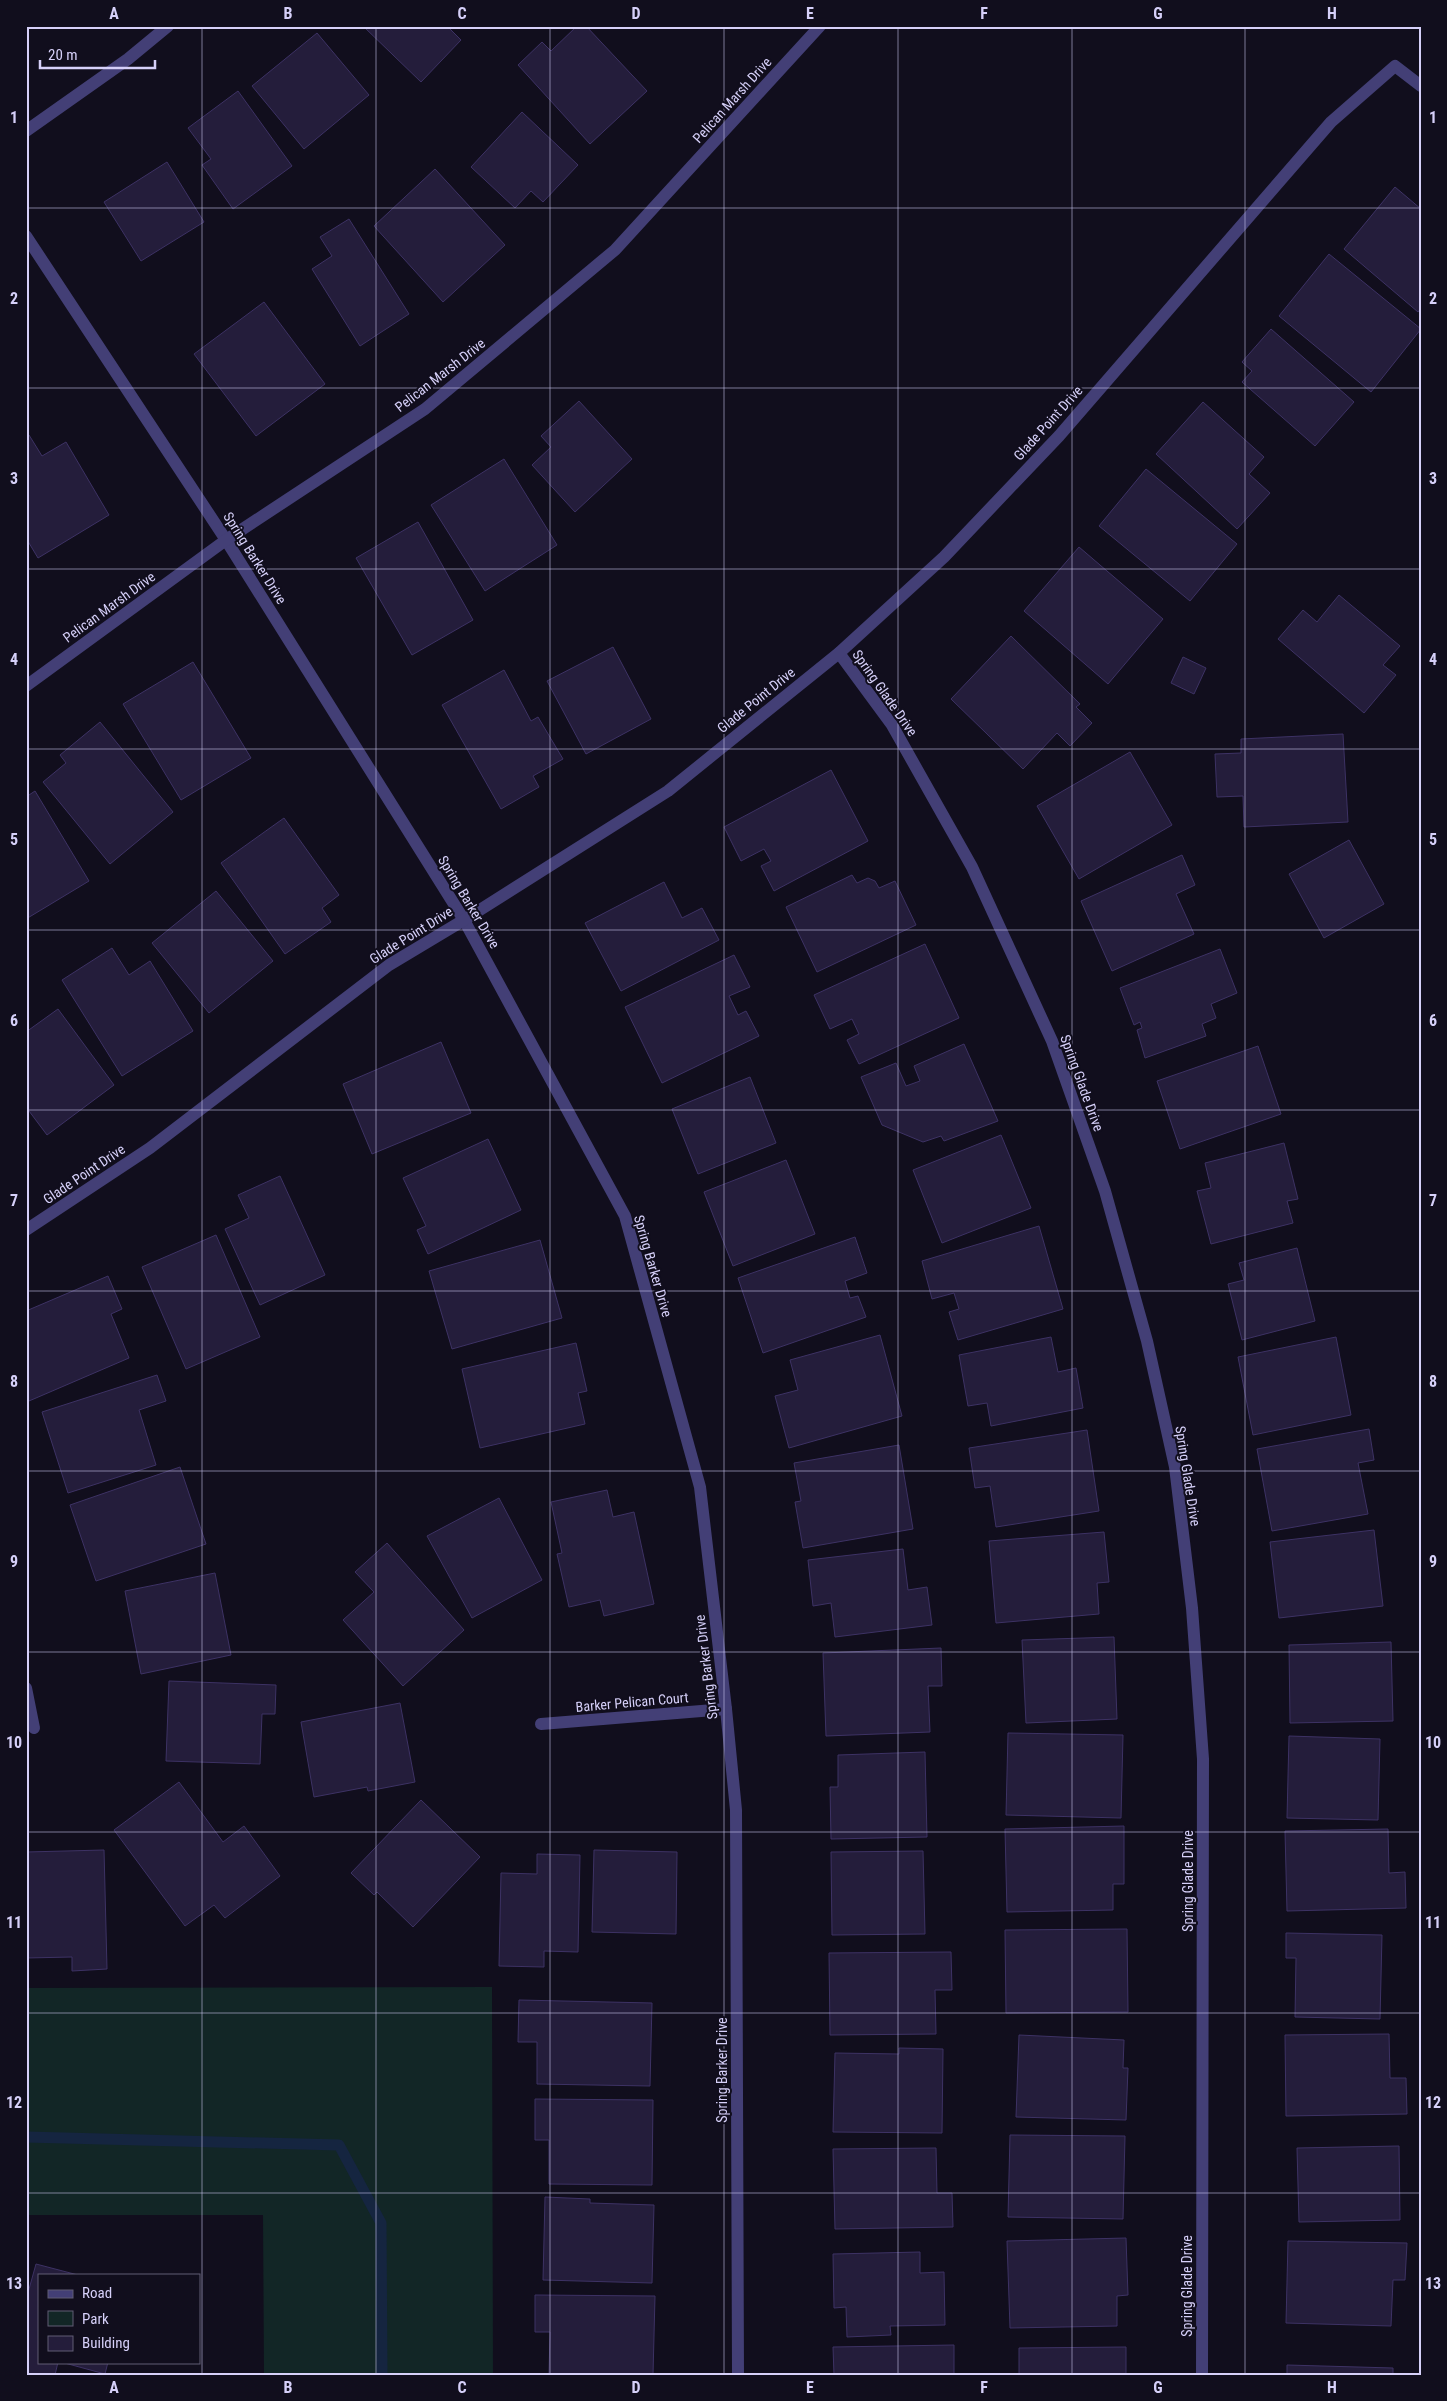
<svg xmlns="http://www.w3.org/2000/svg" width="1447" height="2401" viewBox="0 0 1447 2401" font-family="'Roboto Condensed',sans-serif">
<rect width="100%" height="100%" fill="#110e1d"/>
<polygon fill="#122626" points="492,1987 493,2375 264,2375 263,2215 26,2215 26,1988"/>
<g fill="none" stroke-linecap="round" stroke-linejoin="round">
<polyline stroke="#152540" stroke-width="11" points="26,2137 339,2145 381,2223 382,2375"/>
</g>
<g fill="#241d3b" stroke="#3d3264">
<polygon points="363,26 447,26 461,40 421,82"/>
<polygon points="577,26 586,26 647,91 590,144 518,65 542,42 551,51"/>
<polygon points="317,33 369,95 304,149 252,86"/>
<polygon points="238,91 292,166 233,209 202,165 211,159 188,128"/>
<polygon points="522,112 578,165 543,202 531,191 515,208 471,167"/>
<polygon points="167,162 204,222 141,261 104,202"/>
<polygon points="435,169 505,245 443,302 374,226"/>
<polygon points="1395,187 1421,209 1421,308 1418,312 1344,249"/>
<polygon points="349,219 409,314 360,346 312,269 332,256 320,237"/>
<polygon points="1329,254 1421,329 1371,392 1279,316"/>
<polygon points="264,302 325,384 256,436 194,354"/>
<polygon points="1271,329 1354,402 1315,446 1242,382 1252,371 1242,362"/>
<polygon points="579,401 632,459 575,512 532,465 551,447 541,436"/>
<polygon points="1203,402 1264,457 1249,474 1270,493 1237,529 1156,454"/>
<polygon points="29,435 42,456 66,442 109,515 38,558 26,538 26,436"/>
<polygon points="504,459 557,545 485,591 431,505"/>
<polygon points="1146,469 1237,544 1190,601 1099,526"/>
<polygon points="418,522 473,620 412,655 356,558"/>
<polygon points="1079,547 1163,619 1108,684 1024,611"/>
<polygon points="1339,595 1400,646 1383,665 1396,675 1364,713 1278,639 1303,610 1317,622"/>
<polygon points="1011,636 1080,704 1076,707 1092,723 1070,746 1057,733 1023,769 951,699"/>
<polygon points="613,647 651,719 586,754 547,681"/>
<polygon points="1183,657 1206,668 1194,694 1171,683"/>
<polygon points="193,662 251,758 181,800 123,704"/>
<polygon points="504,670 531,721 538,717 563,759 533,776 539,787 501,809 442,705"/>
<polygon points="100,722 173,812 110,864 43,782 66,763 60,755"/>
<polygon points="1343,734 1348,822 1244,827 1243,796 1217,797 1215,754 1241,753 1241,739"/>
<polygon points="1130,752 1172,825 1079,879 1037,806"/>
<polygon points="831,770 868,841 774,891 761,866 771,861 764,849 741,861 724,827"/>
<polygon points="35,791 89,881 26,919 26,797"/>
<polygon points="284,818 339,895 322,908 331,922 285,954 221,863"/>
<polygon points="1349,840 1384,904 1324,938 1289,874"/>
<polygon points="1182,855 1195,885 1176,894 1194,934 1112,971 1081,901"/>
<polygon points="852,875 857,883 868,878 875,881 879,888 895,881 916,925 817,972 786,907"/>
<polygon points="664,882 682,918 702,908 719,940 621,991 585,923"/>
<polygon points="216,891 273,961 209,1013 152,943"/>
<polygon points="925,944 959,1018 859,1064 847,1040 859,1034 852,1019 830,1029 814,995"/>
<polygon points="112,948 129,975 150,961 193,1031 122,1076 62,980"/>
<polygon points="1220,949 1237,993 1211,1004 1216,1018 1202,1024 1206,1036 1145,1058 1137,1030 1142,1028 1140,1022 1134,1025 1120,988"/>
<polygon points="734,955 750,987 729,996 738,1015 746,1011 759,1036 662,1083 625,1007"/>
<polygon points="58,1009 114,1085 47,1135 26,1107 28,1069 26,1032"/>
<polygon points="441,1042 471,1113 372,1154 343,1084"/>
<polygon points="964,1044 998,1121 944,1141 941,1136 923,1142 882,1125 861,1077 896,1063 906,1086 920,1081 914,1066"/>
<polygon points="1258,1046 1281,1114 1180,1149 1157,1081"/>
<polygon points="750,1077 776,1143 698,1174 672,1109"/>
<polygon points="1001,1135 1031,1208 942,1243 913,1170"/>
<polygon points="488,1139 521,1210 428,1254 417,1230 426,1226 403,1178"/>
<polygon points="1284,1143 1298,1199 1287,1201 1293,1223 1211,1244 1197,1191 1211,1188 1205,1163"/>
<polygon points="786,1160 815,1234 733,1266 704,1192"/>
<polygon points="280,1176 325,1275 260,1305 225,1229 249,1218 238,1195"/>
<polygon points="1039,1226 1063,1309 958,1340 949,1312 959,1309 954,1293 932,1299 922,1261"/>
<polygon points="216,1235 260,1337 186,1369 142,1267"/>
<polygon points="855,1237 867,1273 845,1281 850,1298 858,1296 866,1317 763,1353 738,1278"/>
<polygon points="540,1240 562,1318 452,1349 429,1271"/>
<polygon points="1297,1248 1315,1321 1242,1340 1228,1284 1244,1280 1239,1263"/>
<polygon points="108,1276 122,1309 111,1314 129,1358 29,1401 26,1394 26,1311"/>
<polygon points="880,1335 902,1416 789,1448 775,1396 798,1390 790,1360"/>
<polygon points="1051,1337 1058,1372 1076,1368 1083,1408 991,1426 987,1403 968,1406 959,1355"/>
<polygon points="1336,1337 1351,1415 1253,1435 1238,1357"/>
<polygon points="576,1343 587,1391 578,1393 585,1424 480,1448 462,1369"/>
<polygon points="157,1375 166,1401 139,1410 156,1465 68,1493 42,1412"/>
<polygon points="1369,1429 1374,1460 1358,1463 1368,1514 1272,1531 1257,1449"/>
<polygon points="1087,1430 1099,1511 996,1527 990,1486 975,1488 969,1448"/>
<polygon points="899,1445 913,1529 803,1548 795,1502 801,1501 794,1463"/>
<polygon points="180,1467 206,1544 96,1581 70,1505"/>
<polygon points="607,1490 613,1517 634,1512 654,1604 604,1616 600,1600 569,1607 557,1554 562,1553 551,1502"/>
<polygon points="499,1498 542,1580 472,1618 427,1536"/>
<polygon points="1374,1530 1383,1606 1279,1618 1270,1542"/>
<polygon points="1104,1532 1109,1582 1097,1583 1099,1614 996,1623 989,1541"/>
<polygon points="387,1543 464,1630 403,1686 343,1620 374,1592 355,1572"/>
<polygon points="903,1549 908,1590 927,1587 932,1625 835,1637 831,1603 813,1606 808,1560"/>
<polygon points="215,1573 231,1655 141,1674 125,1591"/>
<polygon points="1114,1637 1117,1719 1026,1723 1022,1640"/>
<polygon points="1391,1642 1393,1721 1290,1723 1289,1645"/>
<polygon points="941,1648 942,1686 928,1686 930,1732 826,1736 823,1653"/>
<polygon points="169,1681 276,1685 275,1714 262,1714 260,1764 166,1761"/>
<polygon points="400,1703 415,1782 368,1791 367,1787 314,1797 301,1722"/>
<polygon points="1008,1733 1123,1735 1121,1818 1006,1815"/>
<polygon points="1289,1736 1380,1739 1378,1820 1287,1818"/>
<polygon points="925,1752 927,1837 831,1839 830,1787 838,1787 838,1755"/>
<polygon points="179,1782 223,1842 244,1826 280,1876 225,1918 214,1905 185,1926 114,1830"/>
<polygon points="421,1800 480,1857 413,1927 377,1892 374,1895 351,1873"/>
<polygon points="1124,1826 1124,1884 1113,1884 1113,1910 1007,1912 1005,1829"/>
<polygon points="1388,1829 1389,1873 1405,1872 1406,1908 1287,1911 1285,1831"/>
<polygon points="104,1850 107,1969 72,1971 72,1957 26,1958 26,1852"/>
<polygon points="594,1850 677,1852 676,1934 592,1932"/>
<polygon points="923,1851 925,1934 832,1935 831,1852"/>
<polygon points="537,1854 580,1855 578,1952 544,1951 544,1967 499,1966 501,1873 537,1874"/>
<polygon points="1127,1929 1128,2012 1006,2013 1005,1930"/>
<polygon points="1286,1933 1382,1935 1380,2019 1295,2017 1296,1958 1286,1958"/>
<polygon points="951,1952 952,1990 935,1990 936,2034 830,2035 829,1953"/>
<polygon points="519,2000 652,2003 650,2086 537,2084 537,2042 518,2042"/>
<polygon points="1389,2034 1390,2078 1406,2078 1407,2114 1286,2116 1285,2035"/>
<polygon points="1019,2035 1124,2040 1123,2068 1128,2068 1126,2120 1016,2117"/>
<polygon points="899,2048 943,2049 942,2133 833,2132 835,2053 899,2054"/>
<polygon points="535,2099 653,2100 652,2185 549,2184 549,2140 535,2140"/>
<polygon points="1010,2135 1125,2136 1123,2219 1008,2217"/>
<polygon points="1399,2146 1400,2220 1299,2222 1297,2148"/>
<polygon points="936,2148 937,2193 952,2193 953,2227 835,2229 833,2149"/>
<polygon points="545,2197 590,2199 590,2203 654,2205 652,2283 543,2280"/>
<polygon points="1126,2238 1128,2295 1117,2296 1117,2326 1010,2328 1007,2241"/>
<polygon points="1288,2241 1407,2243 1405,2280 1393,2280 1391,2326 1286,2323"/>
<polygon points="920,2252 920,2273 944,2272 945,2325 890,2326 891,2335 847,2337 846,2307 834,2308 833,2254"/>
<polygon points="36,2264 78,2275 39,2275 39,2362 58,2362 55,2375 26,2375 26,2300"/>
<polygon points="535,2295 655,2296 653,2375 549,2374 550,2332 535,2332"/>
<polygon points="954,2345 954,2375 834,2375 833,2347"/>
<polygon points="1126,2347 1126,2375 1019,2375 1019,2348"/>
<polygon points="61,2362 108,2362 105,2374"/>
<polygon points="1287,2365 1393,2368 1393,2375 1287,2375"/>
</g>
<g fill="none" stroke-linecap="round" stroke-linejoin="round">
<g stroke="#433f76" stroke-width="12">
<polyline points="26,131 128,59 168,26"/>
<polyline points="26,236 226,540 464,920 625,1216 700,1487 726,1709 736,1810 738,2375"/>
<polyline points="839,653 892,725 972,867 1052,1041 1105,1191 1147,1341 1175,1467 1192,1608 1203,1759 1202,2375"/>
<polyline points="26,686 226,540 425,409 615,250 820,26"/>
<polyline points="26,1230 150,1148 389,965 464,920 668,791 839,653 944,557 1059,436 1331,122 1395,66 1421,86"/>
<polyline points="26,1688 34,1728"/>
<polyline points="541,1724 726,1709"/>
</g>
</g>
<path fill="none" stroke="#d6d0f9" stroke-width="1" stroke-opacity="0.55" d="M202,26v2349M376,26v2349M550,26v2349M724,26v2349M898,26v2349M1072,26v2349M1245,26v2349M26,208h1395M26,388h1395M26,569h1395M26,749h1395M26,930h1395M26,1110h1395M26,1291h1395M26,1471h1395M26,1652h1395M26,1832h1395M26,2013h1395M26,2193h1395"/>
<g text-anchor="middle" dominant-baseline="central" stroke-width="4" stroke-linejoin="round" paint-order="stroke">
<g font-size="14" fill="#d6d0f9" stroke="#110e1d">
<text transform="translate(732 100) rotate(-48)">Pelican Marsh Drive</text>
<text transform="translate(440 375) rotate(-38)">Pelican Marsh Drive</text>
<text transform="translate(1048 423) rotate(-48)">Glade Point Drive</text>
<text transform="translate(255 558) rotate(58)">Spring Barker Drive</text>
<text transform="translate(109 607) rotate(-36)">Pelican Marsh Drive</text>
<text transform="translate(885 693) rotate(55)">Spring Glade Drive</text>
<text transform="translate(756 700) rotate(-39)">Glade Point Drive</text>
<text transform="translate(469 902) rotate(59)">Spring Barker Drive</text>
<text transform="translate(411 935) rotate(-32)">Glade Point Drive</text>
<text transform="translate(1082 1083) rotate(70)">Spring Glade Drive</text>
<text transform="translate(84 1174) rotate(-34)">Glade Point Drive</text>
<text transform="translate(653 1266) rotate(74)">Spring Barker Drive</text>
<text transform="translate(1188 1476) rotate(81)">Spring Glade Drive</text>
<text transform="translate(706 1667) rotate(-97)">Spring Barker Drive</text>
<text transform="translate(632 1702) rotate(-5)">Barker Pelican Court</text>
<text transform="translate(1188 1881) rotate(-90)">Spring Glade Drive</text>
<text transform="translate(722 2070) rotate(-90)">Spring Barker Drive</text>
<text transform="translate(1187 2286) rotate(-90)">Spring Glade Drive</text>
</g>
</g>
<rect width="1447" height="2401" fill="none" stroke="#110e1d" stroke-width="55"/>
<rect x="38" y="2274" width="162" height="90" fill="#110e1d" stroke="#605c75"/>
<rect x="48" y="2290" width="25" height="8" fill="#433f76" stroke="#605c75"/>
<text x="82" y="2298" font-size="15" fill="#d6d0f9">Road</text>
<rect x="48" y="2311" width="25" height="15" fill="#122626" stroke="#605c75"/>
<text x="82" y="2324" font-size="15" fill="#d6d0f9">Park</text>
<rect x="48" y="2336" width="25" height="15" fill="#241d3b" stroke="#605c75"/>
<text x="82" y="2348" font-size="15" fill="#d6d0f9">Building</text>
<path d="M40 60v8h115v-8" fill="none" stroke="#d6d0f9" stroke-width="2.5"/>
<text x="48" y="60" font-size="15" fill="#d6d0f9" stroke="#110e1d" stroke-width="4" paint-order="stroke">20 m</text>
<rect x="28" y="28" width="1392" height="2346" fill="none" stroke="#d6d0f9" stroke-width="2"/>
<g font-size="16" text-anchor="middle" font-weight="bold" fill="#d6d0f9">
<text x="114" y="19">A</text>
<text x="288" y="19">B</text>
<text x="462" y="19">C</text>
<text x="636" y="19">D</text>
<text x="810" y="19">E</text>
<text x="984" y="19">F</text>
<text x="1158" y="19">G</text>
<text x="1332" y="19">H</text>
<text x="14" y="123">1</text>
<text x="1433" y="123">1</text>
<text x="14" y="304">2</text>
<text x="1433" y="304">2</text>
<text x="14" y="484">3</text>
<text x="1433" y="484">3</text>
<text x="14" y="665">4</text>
<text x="1433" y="665">4</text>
<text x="14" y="845">5</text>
<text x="1433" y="845">5</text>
<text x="14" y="1026">6</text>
<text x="1433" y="1026">6</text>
<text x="14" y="1206">7</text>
<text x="1433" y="1206">7</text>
<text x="14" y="1387">8</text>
<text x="1433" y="1387">8</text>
<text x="14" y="1567">9</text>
<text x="1433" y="1567">9</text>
<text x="14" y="1748">10</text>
<text x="1433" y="1748">10</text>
<text x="14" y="1928">11</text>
<text x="1433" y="1928">11</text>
<text x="14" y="2108">12</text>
<text x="1433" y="2108">12</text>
<text x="14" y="2289">13</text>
<text x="1433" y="2289">13</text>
<text x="114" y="2393">A</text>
<text x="288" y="2393">B</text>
<text x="462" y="2393">C</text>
<text x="636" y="2393">D</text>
<text x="810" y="2393">E</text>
<text x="984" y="2393">F</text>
<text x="1158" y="2393">G</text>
<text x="1332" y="2393">H</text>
</g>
</svg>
